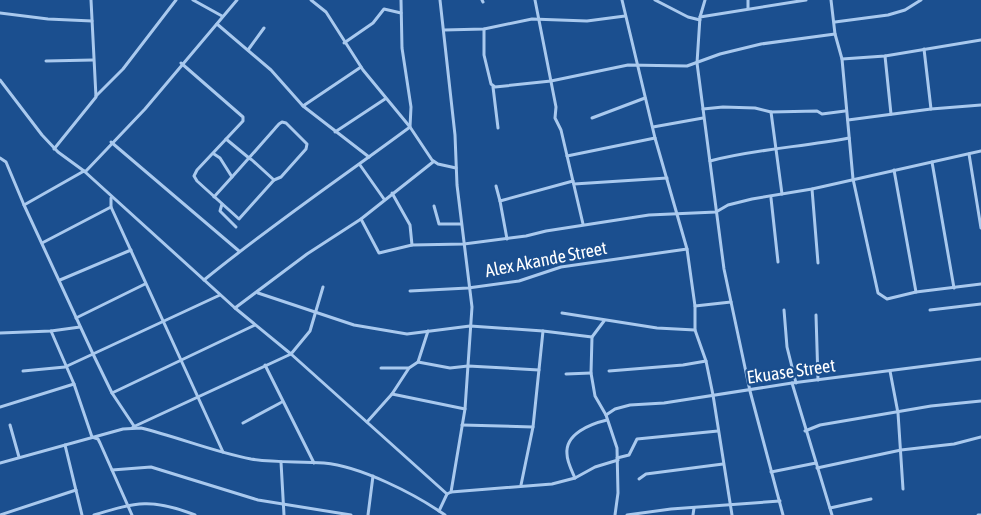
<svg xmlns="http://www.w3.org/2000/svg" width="981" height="515" viewBox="0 0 981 515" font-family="'Asap Condensed',sans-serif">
<rect width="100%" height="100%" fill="#1b4f8f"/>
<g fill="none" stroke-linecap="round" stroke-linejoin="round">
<g stroke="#a9c9ee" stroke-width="3">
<polyline points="193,0 222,16"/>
<polyline points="311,0 326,12 363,70 410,127 432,160 438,164 456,168"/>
<polyline points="440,0 455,135 457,185 472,307 465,409 451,492 447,494"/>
<polyline points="482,0 483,2"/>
<polyline points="535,0 556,107 555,118 561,130 583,224"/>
<polyline points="622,0 655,138 687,249 695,306 731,302"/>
<polyline points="655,0 688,17 700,20"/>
<polyline points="705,0 700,17 697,63 724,269 750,391 783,515"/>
<polyline points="748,0 748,8"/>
<polyline points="831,0 835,34 842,59 853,179 878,293 887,299 916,292 981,284"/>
<polyline points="0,13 48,19 92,21"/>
<polyline points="700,17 806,0"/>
<polyline points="835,22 888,15 905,10 921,0"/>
<polyline points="217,24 271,70 303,106 369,157"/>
<polyline points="484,29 484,55 491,84 495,87 551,81 628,65 687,66 720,54 761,44 835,34"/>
<polyline points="444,30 484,29 532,19 587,21 625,16"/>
<polyline points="344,43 373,23 384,9 401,13"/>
<polyline points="924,49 931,109"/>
<polyline points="248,50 264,28"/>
<polyline points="885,56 891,114"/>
<polyline points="842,59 885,56 981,40"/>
<polyline points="46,61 93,60"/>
<polyline points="181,63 243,117 243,121 197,170 194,176 197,181 239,219 274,180"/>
<polyline points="0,80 42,135 58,152 84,171 86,171 145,109 237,0"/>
<polyline points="493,87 498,128"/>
<polyline points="96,96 123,69 176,0"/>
<polyline points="303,106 361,67"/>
<polyline points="703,109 723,107 755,108 771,112 817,111 822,114 845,111"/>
<polyline points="771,112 782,194"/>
<polyline points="592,118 645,98"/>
<polyline points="848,120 931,109 981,105"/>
<polyline points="653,127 703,118"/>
<polyline points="335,132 385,99"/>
<polyline points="111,142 239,251"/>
<polyline points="54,149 96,97 91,0"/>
<polyline points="214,154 220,158 232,177"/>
<polyline points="969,154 981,228"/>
<polyline points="567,156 655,138"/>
<polyline points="0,158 6,162 24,205 93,354 112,393 134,426"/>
<path d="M710,161c45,-12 92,-14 139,-23"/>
<polyline points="932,162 954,288"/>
<polyline points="360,165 384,199"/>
<polyline points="894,170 916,292"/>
<polyline points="574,184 667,178"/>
<polyline points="496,186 500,201"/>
<polyline points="812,189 818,263"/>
<polyline points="392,193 410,225 412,245"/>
<path d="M214,197c22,-24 43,-48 65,-73l3,-2 4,1 21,21 -1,5 -25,28 -7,3 -22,-20 -3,-2 -23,-19"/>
<polyline points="111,198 111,207 223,452"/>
<polyline points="771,198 778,262"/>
<polyline points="222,204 220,211 236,227"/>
<polyline points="24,205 84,171 235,308 291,354 447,494 439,511"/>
<polyline points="434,206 439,224 461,224"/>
<polyline points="361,219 379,253 412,245 464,244 526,236 546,231 649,215 716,212 728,205 752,199 812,189 981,151"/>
<polyline points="507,239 500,201 573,181"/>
<polyline points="42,243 111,207"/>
<polyline points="60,280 131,250"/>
<path d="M204,280c66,-54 137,-102 206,-153l1,-20 -9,-59 -1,-48"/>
<polyline points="410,291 468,288 519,281 561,267 687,249"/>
<polyline points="258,293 354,325 407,334 470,326 543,331 592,337"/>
<polyline points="695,306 695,330 706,361 713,395 732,515"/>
<polyline points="235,308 307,254 361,219 433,162"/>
<polyline points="784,310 787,347 796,383"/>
<polyline points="930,310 981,304"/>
<polyline points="562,313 657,328 695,330"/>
<polyline points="816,315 818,380"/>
<polyline points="76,318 145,284"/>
<polyline points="604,321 592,337 591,373 595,396 606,415 617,448 618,493 615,515"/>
<polyline points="51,331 74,384 92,437 98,439 100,443 132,515"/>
<polyline points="0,333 51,331 80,327"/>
<polyline points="418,362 450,368 468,366 539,370"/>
<polyline points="265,365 314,463"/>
<polyline points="381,368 408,368"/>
<polyline points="23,371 65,367 220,295"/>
<polyline points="609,371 683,365 706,361"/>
<polyline points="890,371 898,413 903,489"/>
<polyline points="566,374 591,373"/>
<polyline points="792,383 832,515"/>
<polyline points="112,393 255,325"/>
<polyline points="392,394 465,409"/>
<polyline points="0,407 74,384"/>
<polyline points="606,415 615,409 630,405 664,403 792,383 981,359"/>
<polyline points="367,422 392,394 409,368 418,362 428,331"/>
<polyline points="243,423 282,402"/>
<polyline points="10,425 19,457"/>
<polyline points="462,425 533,427"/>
<polyline points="133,427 291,354 310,331 323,287"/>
<polyline points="805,431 820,425 931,406 981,401"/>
<polyline points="65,445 82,515"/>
<polyline points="617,458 629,455 637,439 718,431"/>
<polyline points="281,462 284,515"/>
<path d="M0,463l123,-34 18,-1c37,9 73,24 110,31 25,4 49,2 73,4 36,3 91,31 121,52"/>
<polyline points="817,468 901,450 954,444 981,437"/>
<polyline points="112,470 151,467 258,500 351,515"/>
<polyline points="771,472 816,463"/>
<path d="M575,478c-3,-7 -8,-16 -8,-24 -2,-20 23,-30 40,-34"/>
<polyline points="639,479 646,474 723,464"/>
<polyline points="521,485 533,427 543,331"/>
<polyline points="451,492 552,484 575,478 595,467 618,460"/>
<polyline points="830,508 871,499"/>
<polyline points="0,515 76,490"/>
<path d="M94,515c43,-13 58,-17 101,0"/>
<polyline points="368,515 373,476"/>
<polyline points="627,515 671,509 780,501"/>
<polyline points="693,515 694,508"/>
<polyline points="978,515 981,515"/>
</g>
</g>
<g text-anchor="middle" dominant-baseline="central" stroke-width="4.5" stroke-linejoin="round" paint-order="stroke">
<g font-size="18" fill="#fff" stroke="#1b4f8f">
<text transform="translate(546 259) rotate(-11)">Alex Akande Street</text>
<text transform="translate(791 371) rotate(-8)">Ekuase Street</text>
</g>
</g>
</svg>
